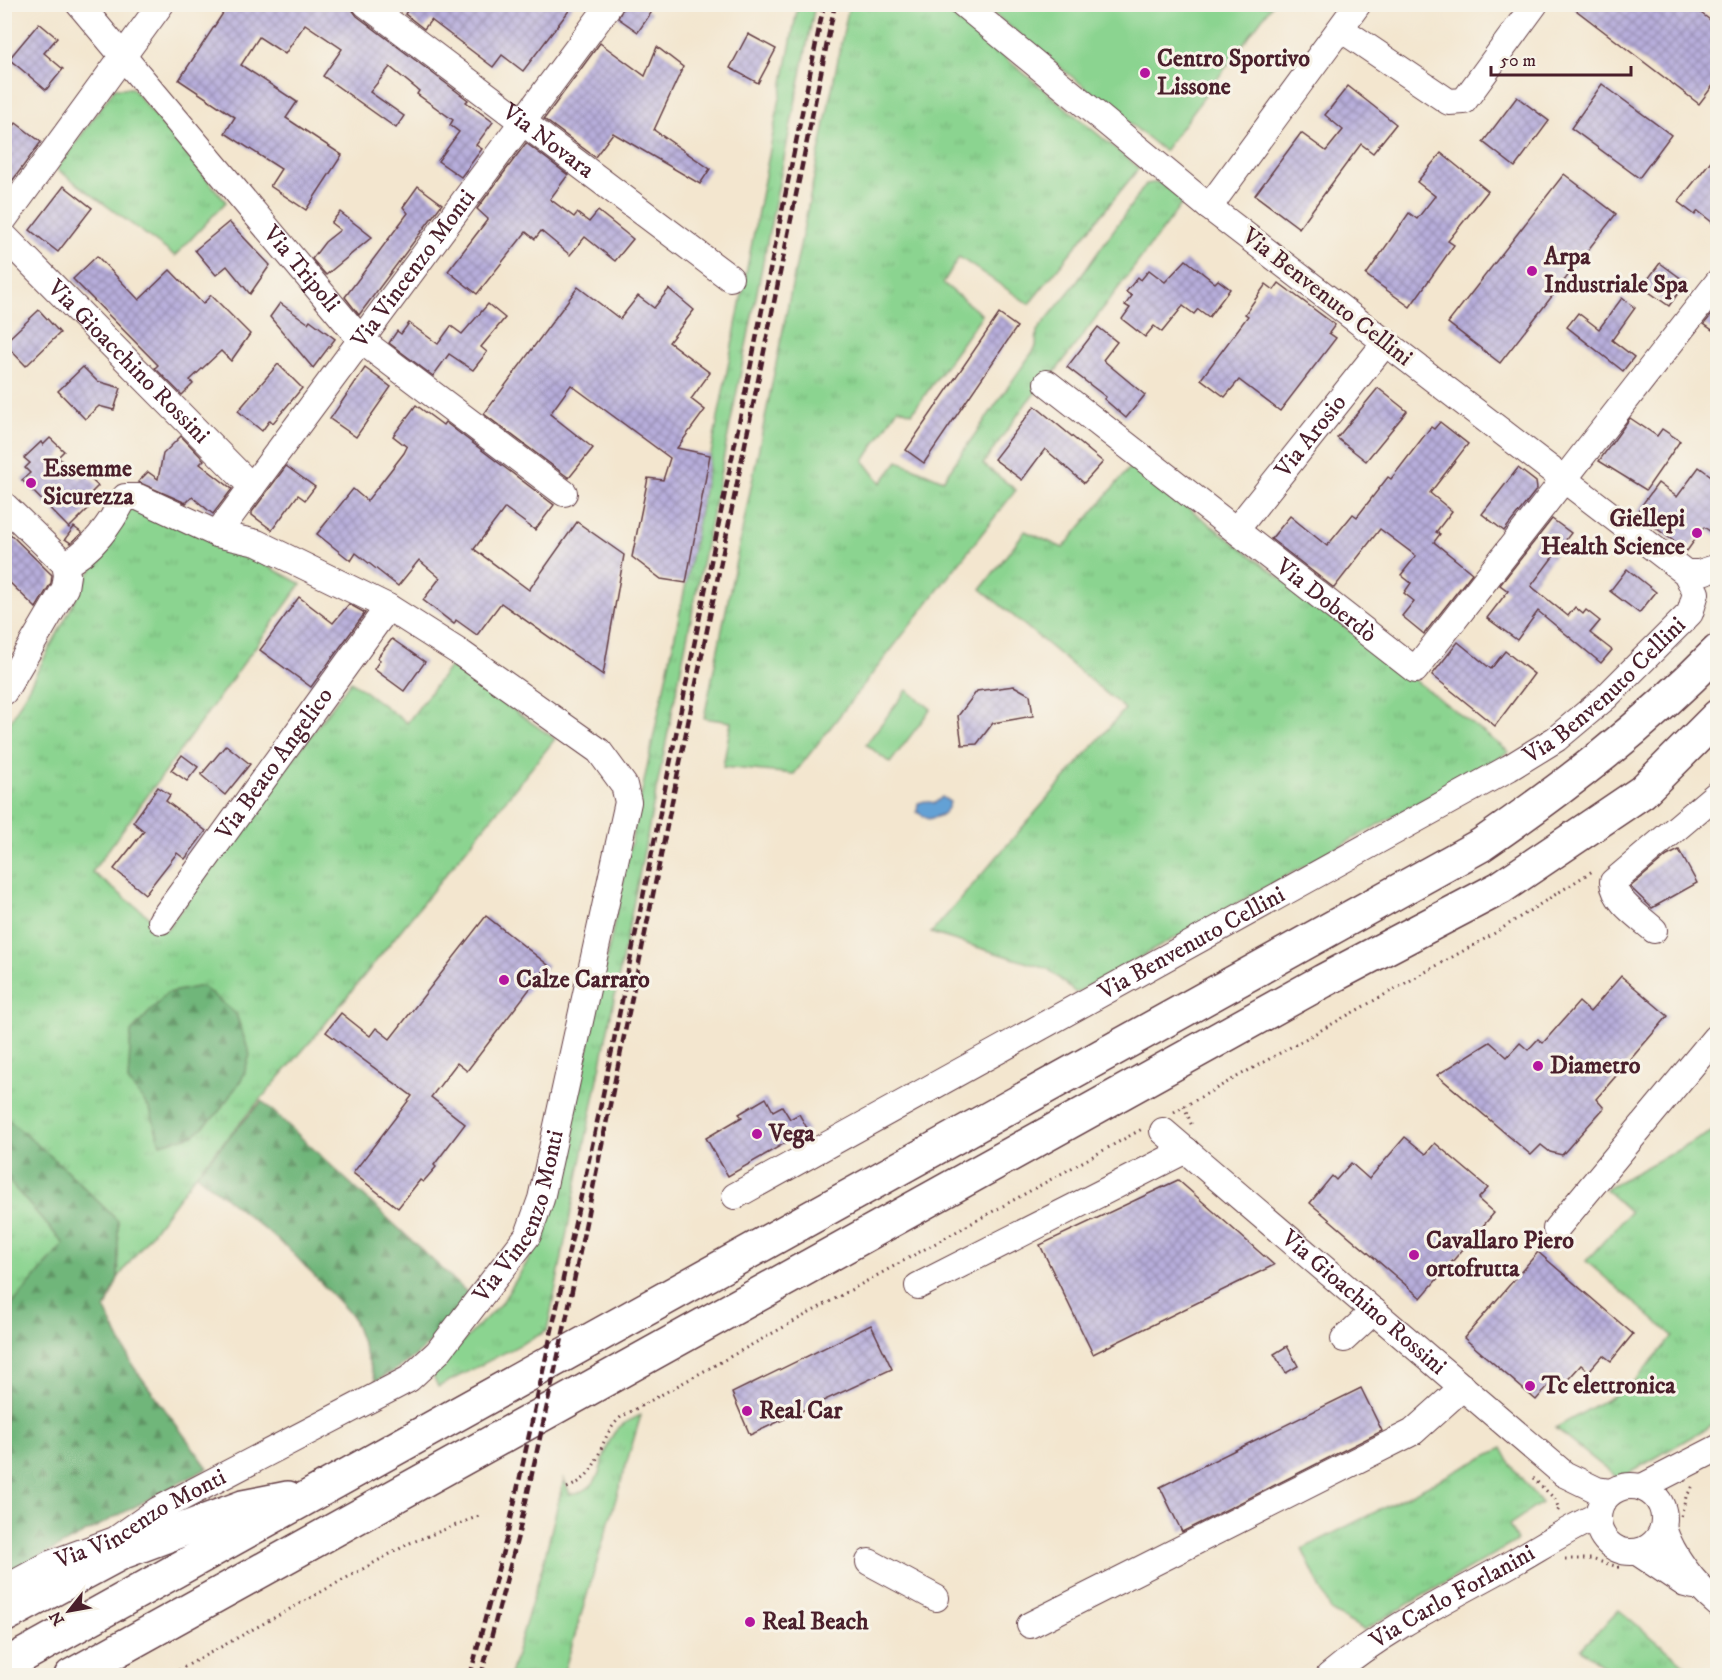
<svg xmlns="http://www.w3.org/2000/svg" width="1722" height="1680" viewBox="0 0 1722 1680" font-family="'IM FELL DW Pica',serif">
<defs>
<pattern id="grass-tufts" width="24" height="20" patternUnits="userSpaceOnUse" patternTransform="scale(1.5)"><rect width="24" height="20" fill="#8bd490"/><path d="M3 7l-1-3M5 7V3M7 7l1-3M15 17l-1-3M17 17v-4M19 17l1-3" fill="none" stroke="#79b67c"/></pattern>
<pattern id="forest-firs" width="22" height="20" patternUnits="userSpaceOnUse" patternTransform="scale(1.5)"><rect width="22" height="20" fill="#70b67a"/><path d="M5 1l3.5 6h-7zM16 11l3.5 6h-7z" fill="#5e9364"/></pattern>
<pattern id="building-cross-hatch" width="8" height="8" patternUnits="userSpaceOnUse" patternTransform="scale(1.5)"><rect width="8" height="8" fill="#b7aedb"/><path d="M0 0l8 8M0 8l8-8" fill="none" stroke="#978db2"/></pattern>
</defs>
<rect width="100%" height="100%" fill="#f7f3e8"/>
<filter id="ink" filterUnits="userSpaceOnUse"><feTurbulence type="fractalNoise" baseFrequency=".0167" numOctaves="2"/><feDisplacementMap in="SourceGraphic" scale="12" xChannelSelector="R" yChannelSelector="G"/><feConvolveMatrix kernelMatrix="1 2 1 2 8 2 1 2 1" color-interpolation-filters="sRGB"/></filter>
<filter id="wash" filterUnits="userSpaceOnUse"><feTurbulence type="fractalNoise" baseFrequency=".008" numOctaves="4" result="noise"/><feDisplacementMap in="SourceGraphic" scale="24" xChannelSelector="R" yChannelSelector="G"/><feGaussianBlur stdDeviation="1.35" result="paint"/><feColorMatrix in="noise" values="0 0 0 0 0 0 0 0 0 0 0 0 0 0 0 0 0 1.4 0 .05"/><feComposite in="paint" operator="in"/></filter>
<g filter="url(#wash)">
<rect width="100%" height="100%" fill="#f3e6cf"/>
<g fill="url(#grass-tufts)" stroke="#6a7a5e" stroke-width="1.5">
<polygon points="798,5 815,5 547,1331 438,1387 432,1373 503,1301 542,1238 556,1198 686,583"/>
<polygon points="849,5 941,5 1139,168 1029,304 959,257 943,283 982,315 912,413 898,408 864,461 881,483 898,461 943,480 1036,347 1037,331 1077,282 1146,184 1160,182 1184,201 1055,372 1027,402 983,464 1016,490 794,774 723,767 731,722 704,718"/>
<polygon points="115,88 132,88 226,202 175,256 57,169"/>
<polygon points="1132,465 1509,752 1076,993 1048,969 931,933 1125,709 981,589 1025,531 1063,548"/>
<polygon points="128,501 216,538 301,584 92,872 166,930 351,681 407,723 450,666 555,739 317,1034 196,1174 118,1278 64,1245 5,1313 5,732"/>
<polygon points="1717,1129 1717,1422 1619,1479 1555,1428 1629,1387 1673,1336 1586,1261 1630,1212 1605,1189"/>
<path d="M641,1415l-78,260h-53l32,-107 22,-89 6,15c37,-3 28,-38 44,-61 6,-9 17,-13 27,-18z"/>
<polygon points="1502,1448 1511,1465 1541,1503 1509,1525 1517,1541 1364,1630 1332,1612 1302,1549"/>
<polygon points="1619,1610 1697,1675 1616,1675 1581,1649"/>
</g>
<g fill="url(#forest-firs)" stroke="#5d6a52" stroke-width="1.5">
<polygon points="202,986 236,1014 250,1055 242,1079 217,1114 194,1135 160,1144 150,1109 128,1081 131,1032 167,993"/>
<path d="M262,1101l209,195c-33,39 -48,61 -95,85l-24,-65 -63,-67 -93,-75z"/>
<polygon points="4,1116 61,1165 118,1221 118,1278 105,1310 133,1366 208,1468 5,1575 5,1313 64,1244 5,1177"/>
</g>
<g fill="#8bd490" stroke="#6a7a5e" stroke-width="1.5">
<polygon points="983,5 1272,5 1164,151"/>
<polygon points="907,690 931,709 890,763 866,744"/>
</g>
<path fill="#64a1d5" stroke="#576080" stroke-width="1.5" d="M942,797l8,5c-2,12 -12,15 -22,17l-11,-7 1,-9 7,-2 10,2z"/>
<g id="blocks">
<g fill="url(#building-cross-hatch)">
<polygon points="229,4 348,4 357,16 468,100 466,102 493,122 476,145 482,149 461,177 438,161 459,132 450,125 453,120 417,94 419,91 390,67 370,92 404,116 396,128 323,76 342,49 305,24 285,54 259,37 241,65 297,102 286,118 342,155 306,210 270,186 281,169 225,133 235,117 179,80"/>
<polygon points="411,4 574,4 523,71 502,55 493,67 431,20 424,29 405,14"/>
<polygon points="625,4 639,4 651,13 638,32 618,18"/>
<polygon points="1568,4 1689,4 1718,26 1718,79 1699,104"/>
<polygon points="39,23 57,38 44,53 63,69 46,90 9,59"/>
<polygon points="748,34 776,49 758,83 730,68"/>
<polygon points="600,43 645,76 657,47 683,67 654,130 710,169 700,184 613,133 595,157 544,119"/>
<polygon points="1602,84 1671,135 1639,178 1571,128"/>
<polygon points="1348,86 1396,124 1373,153 1361,144 1299,228 1255,195 1301,133 1326,151 1343,130 1325,115"/>
<polygon points="1517,97 1549,121 1515,167 1483,142"/>
<polygon points="16,123 41,142 4,192 4,139"/>
<polygon points="526,143 568,175 550,199 574,217 577,213 589,222 598,211 633,239 615,261 585,237 570,255 541,231 535,239 526,232 477,294 448,271 488,219 477,209"/>
<polygon points="1718,152 1718,227 1698,211 1695,215 1678,202"/>
<polygon points="1441,153 1488,191 1448,241 1454,245 1410,307 1366,275 1409,213 1417,219 1435,196 1417,182"/>
<polygon points="1564,174 1616,214 1500,363 1448,323"/>
<polygon points="64,186 92,208 58,252 30,230"/>
<polygon points="418,186 442,204 359,315 345,297 408,213 403,207"/>
<polygon points="340,212 372,237 326,275 312,259 325,242 340,230 331,223"/>
<polygon points="229,222 270,265 250,294 227,266 216,275 195,250"/>
<polygon points="97,256 139,300 170,270 203,304 211,295 250,334 231,361 221,351 190,380 193,384 182,395 155,368 158,365 73,279"/>
<polygon points="1186,260 1215,283 1218,280 1230,289 1209,317 1198,309 1194,314 1183,306 1162,332 1154,326 1145,337 1122,319 1130,308 1125,305 1132,296 1126,292 1138,277 1141,280 1149,270 1165,282"/>
<polygon points="1660,263 1686,282 1669,306 1642,287"/>
<polygon points="1279,283 1335,325 1329,333 1336,338 1280,411 1239,380 1225,397 1201,379 1248,316 1245,314 1266,284 1274,290"/>
<polygon points="578,287 620,319 638,296 654,308 669,289 694,310 669,342 710,373 691,399 705,410 677,448 710,455 686,583 661,579 632,557 648,478 663,480 670,458 571,385 550,414 593,448 569,478 484,414"/>
<polygon points="1622,298 1635,308 1612,340 1634,357 1623,371 1567,327 1578,313 1599,329"/>
<polygon points="280,303 308,323 310,320 335,339 313,368 270,317"/>
<polygon points="488,304 505,318 481,347 487,352 473,370 449,354 433,376 389,343 397,331 401,334 409,323 438,344 451,326 462,334"/>
<polygon points="1718,307 1718,334 1704,324"/>
<polygon points="39,310 60,333 26,366 4,343"/>
<polygon points="999,314 1017,327 924,463 906,450"/>
<polygon points="1098,327 1117,342 1103,360 1145,395 1126,418 1104,399 1106,397 1067,367"/>
<polygon points="278,364 302,388 273,423 270,420 262,431 238,411"/>
<polygon points="83,367 97,381 121,388 114,410 99,406 85,419 58,391"/>
<polygon points="365,368 391,387 356,437 330,419"/>
<polygon points="1378,388 1407,411 1366,461 1337,438"/>
<polygon points="416,405 443,425 445,422 554,505 535,530 505,508 474,549 529,590 577,522 624,555 603,675 501,603 477,635 456,620 454,624 423,600 440,578 419,560 398,586 356,553 351,561 317,534 353,489 367,501 404,453 407,447 393,436"/>
<polygon points="1035,406 1103,462 1084,483 1045,449 1022,480 994,459"/>
<polygon points="1630,418 1657,436 1662,429 1680,441 1646,490 1599,461"/>
<polygon points="1440,422 1468,444 1430,493 1452,511 1436,532 1440,534 1434,542 1472,573 1424,634 1402,616 1414,601 1404,593 1411,583 1401,575 1416,556 1380,529 1334,588 1271,539 1290,516 1327,546 1353,514 1357,517 1388,477 1391,479 1431,427 1434,429"/>
<polygon points="181,436 204,460 200,464 232,489 213,514 192,497 186,503 138,482 148,472 158,479 163,454"/>
<polygon points="50,438 64,451 58,457 80,479 85,474 98,486 92,492 99,498 69,528 22,480 30,473 25,468 30,463 24,458 41,442 43,445"/>
<polygon points="286,466 315,487 305,500 298,495 272,530 252,515 252,512"/>
<polygon points="1699,467 1718,481 1718,537 1704,527 1687,551 1636,513 1658,483 1677,497"/>
<polygon points="1518,468 1536,482 1537,489 1504,531 1482,514"/>
<polygon points="1552,519 1571,533 1531,586 1568,616 1575,607 1583,614 1586,610 1600,621 1590,633 1612,650 1601,663 1538,611 1517,640 1487,618 1508,591 1500,585"/>
<polygon points="74,527 82,533 71,543 65,539"/>
<polygon points="4,528 52,575 51,583 36,608 4,577"/>
<polygon points="1627,569 1656,592 1639,613 1610,591"/>
<polygon points="299,597 333,623 349,604 365,613 311,687 260,650"/>
<polygon points="392,639 425,662 404,691 374,669 380,660 377,658"/>
<polygon points="1458,642 1491,669 1505,651 1534,674 1495,726 1432,675"/>
<polygon points="1014,686 1030,695 1033,716 993,723 977,744 962,745 958,716 977,691"/>
<polygon points="226,745 250,764 225,795 201,775"/>
<polygon points="182,755 198,767 187,781 171,770"/>
<polygon points="158,787 170,795 166,801 206,831 185,859 177,853 145,894 114,869 144,831 133,822"/>
<polygon points="1679,850 1697,883 1652,908 1630,887 1667,856"/>
<polygon points="486,916 548,965 467,1071 457,1063 431,1097 465,1124 434,1165 436,1167 423,1182 420,1180 398,1208 353,1173 412,1096 326,1032 341,1013 370,1036 376,1028 390,1039"/>
<polygon points="1621,976 1668,1016 1596,1099 1604,1108 1562,1155 1550,1152 1541,1145 1531,1155 1437,1075 1490,1042 1507,1057 1520,1043 1528,1050 1538,1039 1543,1043 1579,1002 1590,1012"/>
<polygon points="766,1098 773,1111 782,1106 790,1119 799,1114 808,1130 728,1176 706,1138 742,1117 739,1114"/>
<polygon points="1405,1137 1426,1154 1435,1143 1488,1188 1478,1199 1494,1213 1421,1298 1310,1203 1332,1176 1336,1180 1351,1163 1369,1179"/>
<polygon points="1178,1180 1274,1265 1093,1354 1040,1245"/>
<polygon points="1538,1252 1633,1334 1611,1361 1603,1355 1589,1371 1581,1365 1563,1385 1555,1378 1536,1400 1464,1338"/>
<polygon points="871,1325 892,1369 750,1435 732,1393"/>
<polygon points="1287,1346 1298,1366 1286,1373 1274,1354"/>
<polygon points="1361,1388 1382,1431 1182,1532 1160,1487"/>
</g>
</g>
</g>
<g filter="url(#ink)">
<use href="#blocks" fill-opacity="0" stroke="#633d44" stroke-width="1.5"/>
<g fill="none" stroke-linecap="round" stroke-linejoin="round">
<g stroke="#633d44" stroke-width="28">
<g id="minor">
<path id="s1" d="M79,4l283,337 202,152"/>
<path id="s2" d="M366,4l364,274"/>
<polyline points="1341,29 1449,102 1464,101 1535,4"/>
<polyline points="1209,207 1358,4"/>
<polyline points="4,219 161,4"/>
<path id="s3" d="M4,236l248,251"/>
<path id="s4" d="M1047,383l368,287 303,-388"/>
<polyline points="4,505 65,564 67,575 65,588 4,692"/>
<path id="s5" d="M1236,530l150,-188"/>
<path id="s6" d="M217,534l393,-530"/>
<polyline points="1686,573 1699,573 1718,567"/>
<path id="s7" d="M161,921l227,-314"/>
<path d="M1654,930c-14,-13 -39,-28 -41,-48l105,-89"/>
<path id="s8" d="M1163,1131l401,343 33,16 14,2"/>
<path id="s9" d="M735,1196l774,-428 47,-29 50,-42 84,-84 6,-20 -10,-20 -477,-366 -246,-203"/>
<polyline points="1556,1229 1715,1038 1718,1040"/>
<polyline points="918,1286 1186,1150"/>
<polyline points="1344,1339 1374,1311"/>
<circle cx="1631" cy="1519" r="33"/>
<polyline points="1642,1487 1718,1448"/>
<path d="M1663,1528c11,31 30,55 55,76"/>
<polyline points="1637,1552 1685,1584 1693,1586"/>
<polyline points="869,1562 936,1598"/>
<path id="s10" d="M4,1589l46,-25 65,-24 43,-30 251,-131 29,-27 90,-117 13,-36 87,-397 -4,-17 -25,-34 -137,-97 -74,-47 -131,-64 -40,-9 -79,-37h-13c-14,26 -33,55 -60,67"/>
<polyline points="1030,1625 1413,1432 1463,1387"/>
<path id="s11" d="M1329,1676c52,-44 116,-76 176,-109 31,-17 60,-37 92,-51"/>
</g>
</g>
<g stroke="#633d44" stroke-width="36">
<g id="highway">
<polyline points="4,1616 123,1552 243,1507 288,1498"/>
<path d="M4,1666l1477,-821c87,-60 162,-118 237,-194"/>
<polyline points="71,1676 1323,981 1500,888 1642,792 1718,716"/>
</g>
</g>
<g stroke="#633d44" stroke-width="3" stroke-dasharray="1.5 4.5" stroke-linecap="butt">
<polyline points="1184,1106 1192,1126"/>
<polyline points="1174,1112 1490,936 1594,870"/>
<polyline points="1533,1478 1555,1499 1559,1509 1557,1512"/>
<path d="M567,1488c37,-14 28,-48 54,-71l521,-288"/>
<polyline points="1681,1516 1686,1497 1693,1486"/>
<polyline points="1565,1559 1591,1559 1622,1568"/>
<polyline points="168,1676 410,1543 479,1516"/>
</g>
<use href="#minor" stroke="#fff" stroke-width="26"/>
<use href="#highway" stroke="#fff" stroke-width="33"/>
<g stroke="#4a1f2b" stroke-width="4.5" stroke-dasharray="9 4.5" stroke-linecap="butt">
<polyline points="470,1676 508,1532 601,1104 824,4"/>
<polyline points="481,1676 519,1532 566,1320 835,4"/>
</g>
</g>
</g>
<g fill="#b5179e" stroke="#f7f3e8" stroke-width="2">
<circle cx="1145" cy="73" r="6"/>
<circle cx="1532" cy="271" r="6"/>
<circle cx="31" cy="483" r="6"/>
<circle cx="1697" cy="533" r="6"/>
<circle cx="504" cy="980" r="6"/>
<circle cx="1538" cy="1066" r="6"/>
<circle cx="757" cy="1134" r="6"/>
<circle cx="1414" cy="1255" r="6"/>
<circle cx="1530" cy="1386" r="6"/>
<circle cx="747" cy="1411" r="6"/>
<circle cx="750" cy="1622" r="6"/>
</g>
<g text-anchor="middle" dominant-baseline="central" stroke-width="6" stroke-linejoin="round" paint-order="stroke">
<g font-size="24" font-weight="bold" fill="#4a1f2b" stroke="#f7f3e8" text-anchor="start">
<text x="1157" y="59">Centro Sportivo<tspan x="1157" dy="28">Lissone</tspan></text>
<text x="1544" y="257">Arpa<tspan x="1544" dy="28">Industriale Spa</tspan></text>
<text x="43" y="469">Essemme<tspan x="43" dy="28">Sicurezza</tspan></text>
<text x="1685" y="519" text-anchor="end">Giellepi<tspan x="1685" dy="28">Health Science</tspan></text>
<text x="516" y="980">Calze Carraro</text>
<text x="1550" y="1066">Diametro</text>
<text x="769" y="1134">Vega</text>
<text x="1426" y="1241">Cavallaro Piero<tspan x="1426" dy="28">ortofrutta</tspan></text>
<text x="1542" y="1386">Tc elettronica</text>
<text x="759" y="1411">Real Car</text>
<text x="762" y="1622">Real Beach</text>
</g>
<g font-size="24" fill="#4a1f2b" stroke="#f7f3e8">
<text stroke="none"><textPath href="#s2" startOffset="228">Via Novara</textPath></text>
<text stroke="none"><textPath href="#s1" startOffset="346">Via Tripoli</textPath></text>
<text stroke="none"><textPath href="#s6" startOffset="330">Via Vincenzo Monti</textPath></text>
<text transform="translate(1327 297) rotate(38)">Via Benvenuto Cellini</text>
<text stroke="none"><textPath href="#s3" startOffset="177">Via Gioacchino Rossini</textPath></text>
<text stroke="none"><textPath href="#s5" startOffset="120">Via Arosio</textPath></text>
<text stroke="none"><textPath href="#s4" startOffset="354">Via Doberdò</textPath></text>
<text stroke="none"><textPath href="#s9" startOffset="1008">Via Benvenuto Cellini</textPath></text>
<text stroke="none"><textPath href="#s7" startOffset="194">Via Beato Angelico</textPath></text>
<text stroke="none"><textPath href="#s9" startOffset="522">Via Benvenuto Cellini</textPath></text>
<text stroke="none"><textPath href="#s10" startOffset="658">Via Vincenzo Monti</textPath></text>
<text stroke="none"><textPath href="#s8" startOffset="264">Via Gioachino Rossini</textPath></text>
<text stroke="none"><textPath href="#s10" startOffset="154">Via Vincenzo Monti</textPath></text>
<text stroke="none"><textPath href="#s11" startOffset="147">Via Carlo Forlanini</textPath></text>
</g>
</g>
<rect width="1722" height="1680" fill="none" stroke="#f7f3e8" stroke-width="24"/>
<g transform="translate(69 1611) rotate(239)" stroke="#f7f3e8" stroke-width="4.5" paint-order="stroke">
<path d="M0-4.5L10 22L0 15L-10 22Z" fill="#4a1f2b"/>
<text y="-9" font-size="16" font-weight="bold" text-anchor="middle" fill="#4a1f2b">N</text>
</g>
<path d="M1491 66v9h140v-9" fill="none" stroke="#4a1f2b" stroke-width="3"/>
<text x="1500" y="66" font-size="18" fill="#4a1f2b" stroke="#f7f3e8" stroke-width="4.5" paint-order="stroke">50 m</text>
</svg>
